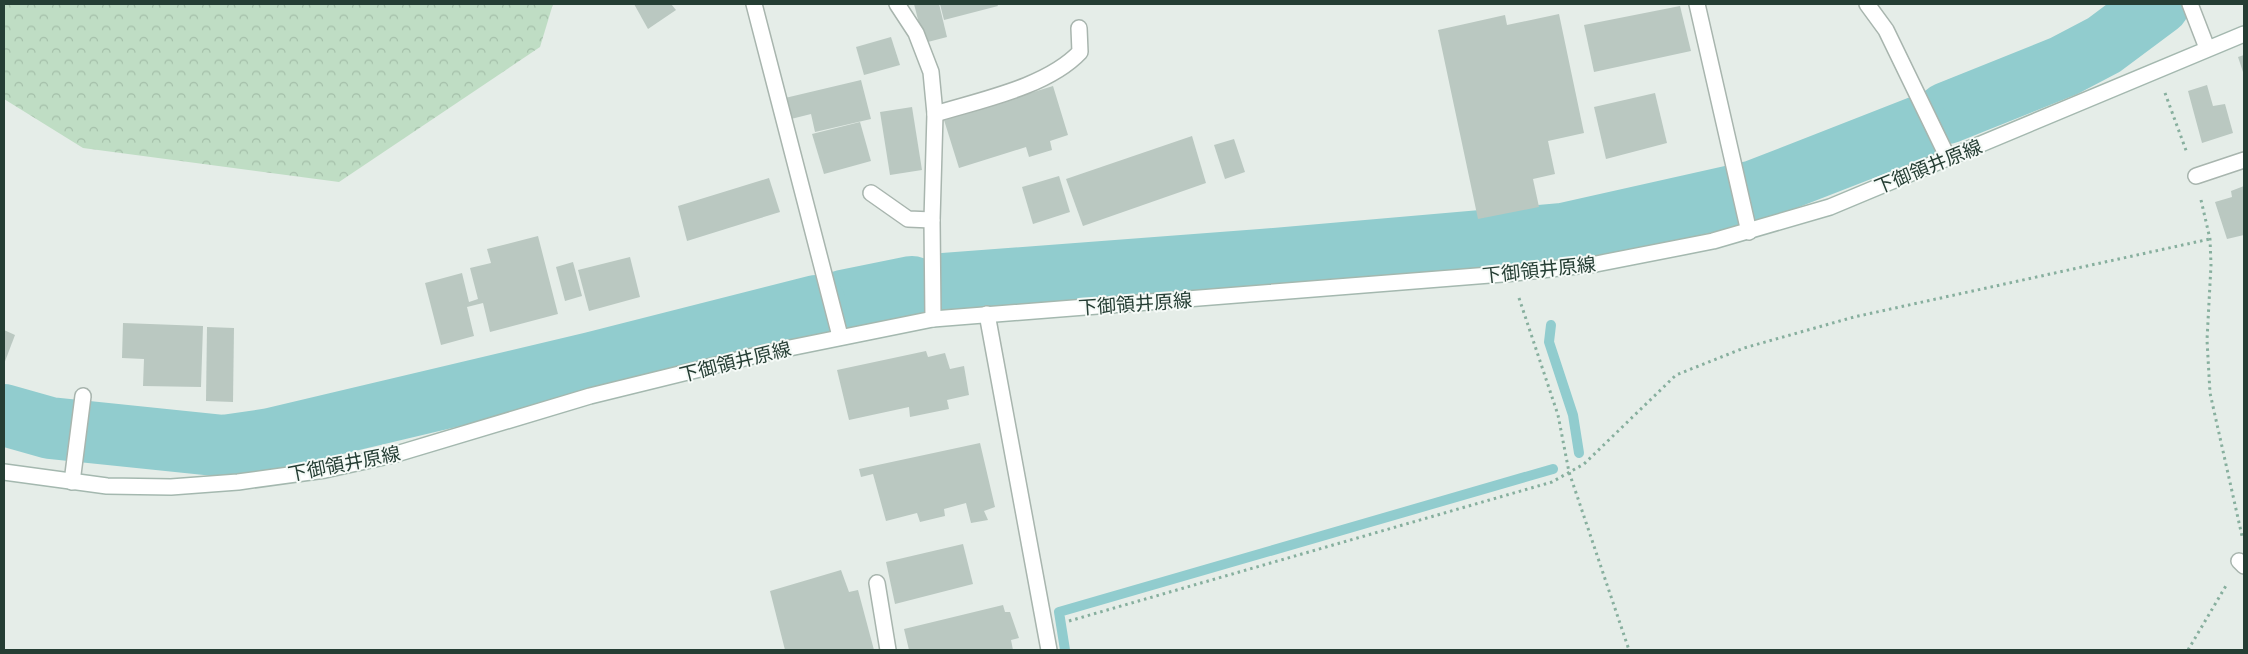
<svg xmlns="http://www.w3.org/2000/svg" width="2248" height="654" viewBox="0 0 2248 654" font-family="Commissioner,'Noto Sans JP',sans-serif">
<defs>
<pattern id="forest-crowns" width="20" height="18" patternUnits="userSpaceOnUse" patternTransform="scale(1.25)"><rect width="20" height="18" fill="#bfddc4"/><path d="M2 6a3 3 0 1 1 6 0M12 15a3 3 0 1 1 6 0" fill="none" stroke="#a4bfa9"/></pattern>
</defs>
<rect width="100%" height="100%" fill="#e5ede8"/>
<polygon fill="url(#forest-crowns)" points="4,4 553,4 540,47 339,182 83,148 4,99"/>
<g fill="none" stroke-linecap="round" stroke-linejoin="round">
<g stroke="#91ccce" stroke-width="10">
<polyline points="1551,325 1549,342 1573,415 1579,453"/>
<polyline points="1065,650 1059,612 1553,469"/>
</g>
<g stroke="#91ccce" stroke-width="62">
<polyline points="1947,113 2064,66 2104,45 2159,4"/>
<polyline points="944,284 1262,260 1563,234 1755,191 1919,127"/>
<polyline points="843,301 912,287"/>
<polyline points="4,415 50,428 224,446 271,439 592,363 816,306"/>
</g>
</g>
<g fill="#bac8c1">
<polygon points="634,4 671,4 676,10 648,29"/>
<polygon points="914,4 939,4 947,37 924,43"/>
<polygon points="940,4 997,4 998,6 944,20"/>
<polygon points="1680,6 1691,51 1594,72 1584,25"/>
<polygon points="1559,14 1584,133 1548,141 1555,174 1533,179 1539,207 1478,219 1438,30 1505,15 1507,25"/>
<polygon points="891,37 900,65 864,75 856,47"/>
<polygon points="2244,55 2244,75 2238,57"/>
<polygon points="861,80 871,119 815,132 811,114 791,119 785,98"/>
<polygon points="2207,85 2213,106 2225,104 2233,133 2202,143 2188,91"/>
<polygon points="1053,86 1068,135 1050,141 1052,150 1029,157 1026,147 959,168 944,120"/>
<polygon points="1655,93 1667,143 1606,159 1594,107"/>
<polygon points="912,107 922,170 890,175 880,112"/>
<polygon points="860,122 871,161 824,174 812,134"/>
<polygon points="1192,136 1206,183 1083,226 1066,179"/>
<polygon points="1234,139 1245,172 1225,179 1214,145"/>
<polygon points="1059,176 1070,212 1033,224 1022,187"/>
<polygon points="769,178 780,212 687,241 678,206"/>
<polygon points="2244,186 2244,235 2227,239 2215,202 2232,197 2231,191"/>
<polygon points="538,236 558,314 490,332 483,303 467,307 474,336 441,345 425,283 462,273 469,302 478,299 470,268 491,263 487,249"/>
<polygon points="630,257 640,297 589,311 578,270"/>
<polygon points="573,262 582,296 565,301 556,267"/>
<polygon points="123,323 203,326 201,387 143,386 144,359 122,358"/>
<polygon points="207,327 234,328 233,402 206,401"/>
<polygon points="4,330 15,335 4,364"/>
<polygon points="926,351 928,357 945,353 950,369 964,366 969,395 947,400 949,409 910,417 909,407 849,420 837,370"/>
<polygon points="980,443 995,507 984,511 988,520 971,523 966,503 944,509 945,516 920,522 917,513 886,521 873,474 861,477 859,469"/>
<polygon points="963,544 973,584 895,604 886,562"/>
<polygon points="841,570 849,592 858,590 874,650 785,650 770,591"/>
<polygon points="1003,605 1005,612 1010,612 1019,638 1011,640 1013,650 909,650 904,629"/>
</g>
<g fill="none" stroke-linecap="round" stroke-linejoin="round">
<g stroke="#a8b5ae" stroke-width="18">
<polyline id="service" points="72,482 83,396"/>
</g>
<g stroke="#a8b5ae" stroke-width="18">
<g id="minor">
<polyline points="754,4 840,336"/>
<polyline points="897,4 916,33 931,72 935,114 932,220 933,319"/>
<polyline points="1697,4 1749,232"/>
<polyline points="1867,4 1886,30 1948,158"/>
<polyline points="2190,4 2207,48"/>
<path d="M935,114c45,-14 112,-27 145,-62l-1,-24"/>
<polyline points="2196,176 2244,160"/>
<polyline points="871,193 908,219 932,220"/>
<polyline points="987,314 1049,650"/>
<polyline points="2239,561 2244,566"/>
<polyline points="877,583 888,650"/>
</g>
</g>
<g stroke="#a4b8af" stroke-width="18">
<polyline id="secondary" points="4,472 107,486 171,487 238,482 325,470 393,455 590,396 765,353 933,319 1515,273 1596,264 1713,241 1830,207 2244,34"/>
</g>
<g stroke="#87af9e" stroke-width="3" stroke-dasharray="2.5 4" stroke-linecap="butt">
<polyline points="2165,93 2187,153"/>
<polyline points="2201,200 2210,239 2211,265 2207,340 2210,393 2242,536"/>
<polyline points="1519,298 1558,415 1569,472 1629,650"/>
<polyline points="1069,621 1552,482 1584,464 1676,375 1744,348 1854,317 2210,239"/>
<polyline points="2188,650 2227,584"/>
</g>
<use href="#service" stroke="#fff" stroke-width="15"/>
<use href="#minor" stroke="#fff" stroke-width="15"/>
<use href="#secondary" stroke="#fff" stroke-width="15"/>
</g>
<g text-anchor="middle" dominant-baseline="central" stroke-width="4" stroke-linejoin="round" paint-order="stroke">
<g font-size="19" fill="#253e34" stroke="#f5faf7">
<text transform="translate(1928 166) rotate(-22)">下御領井原線</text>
<text transform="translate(1539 269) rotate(-6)">下御領井原線</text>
<text transform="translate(1135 303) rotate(-4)">下御領井原線</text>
<text transform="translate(735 361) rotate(-14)">下御領井原線</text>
<text transform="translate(344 463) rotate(-11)">下御領井原線</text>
</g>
</g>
<rect width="2248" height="654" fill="none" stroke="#253e34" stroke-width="10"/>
</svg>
